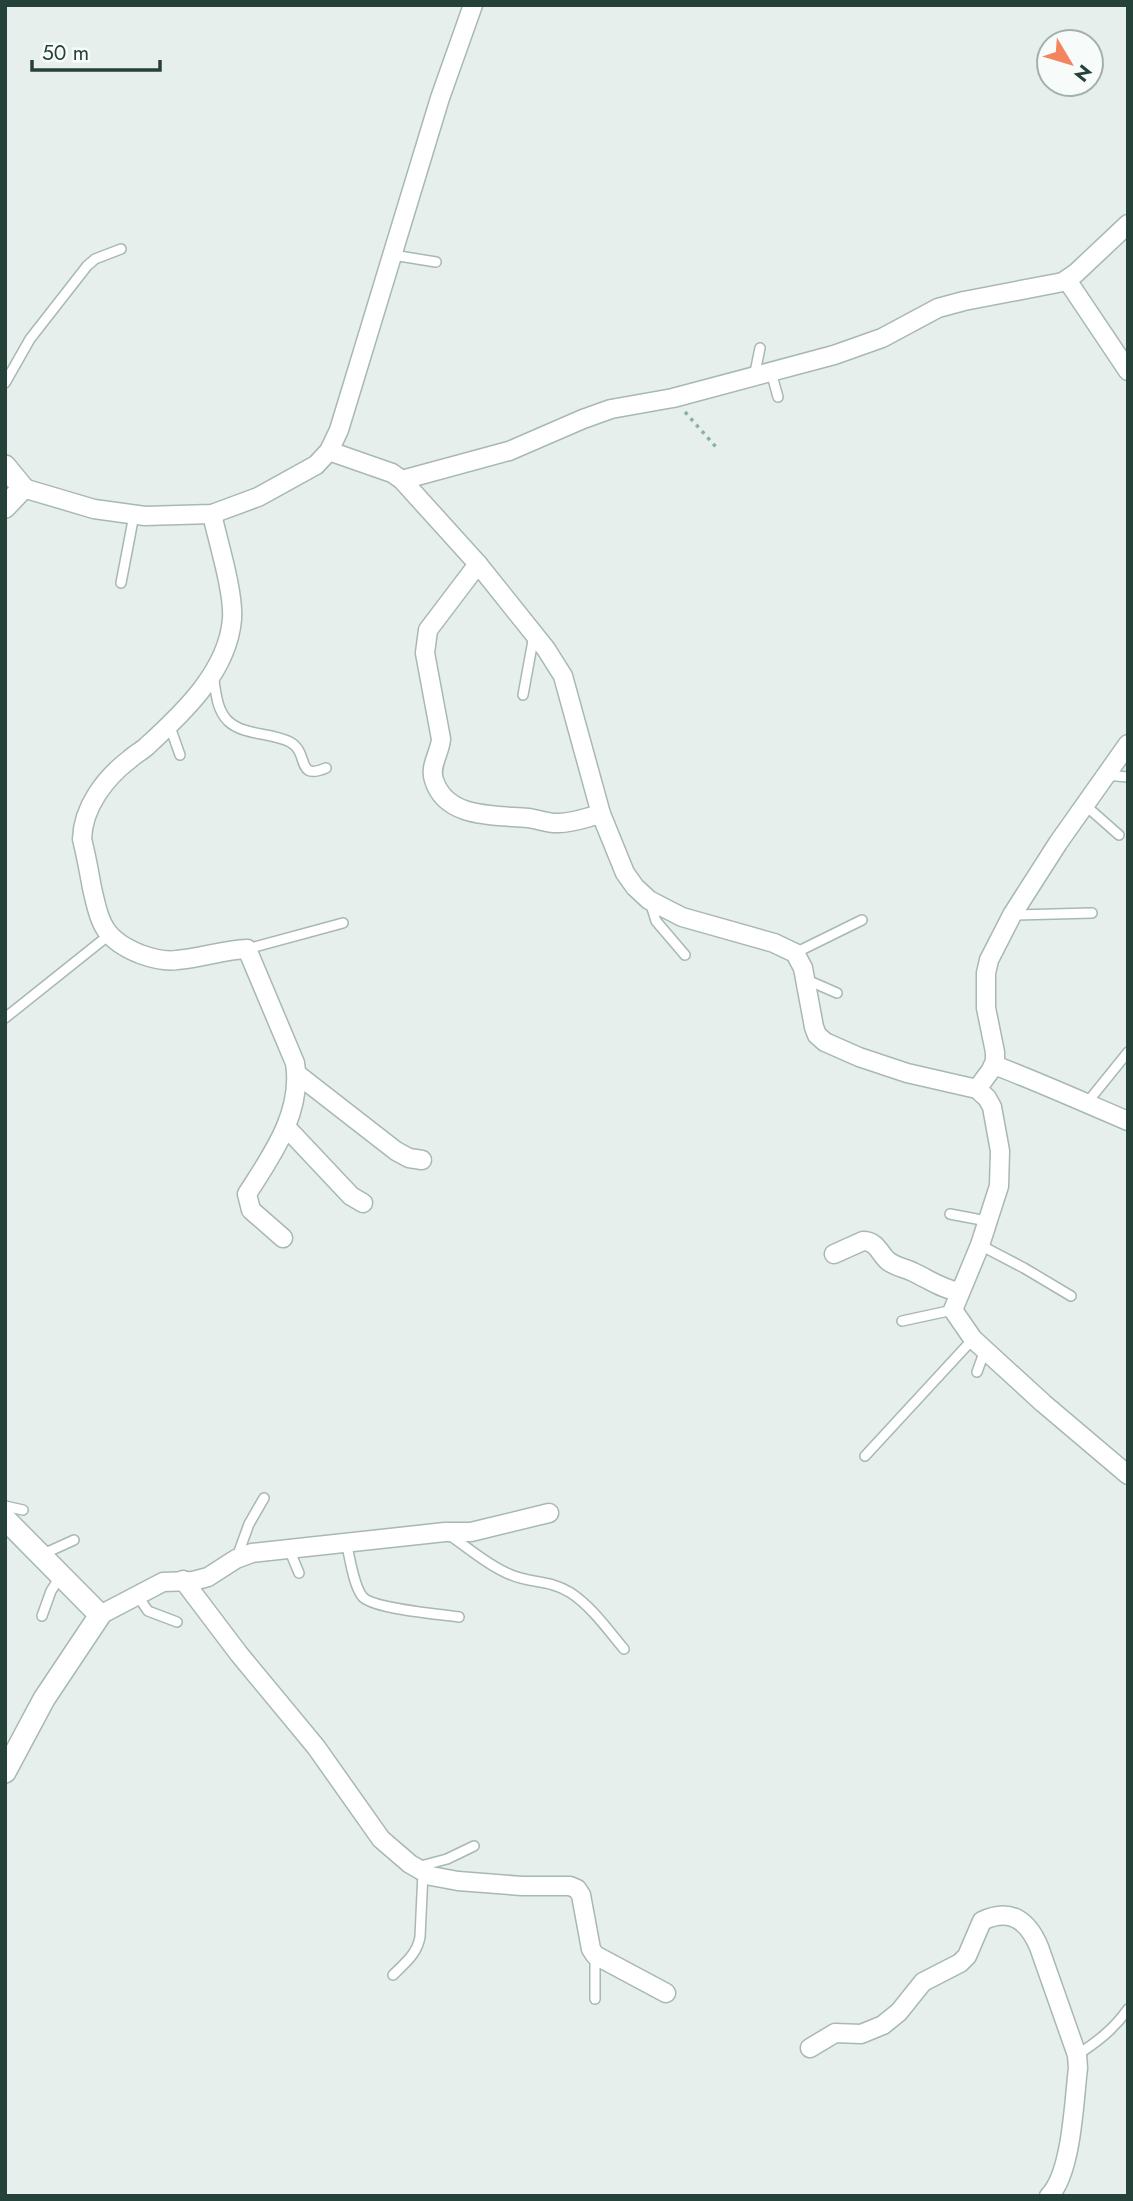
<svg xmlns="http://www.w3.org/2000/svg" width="1133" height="2201" viewBox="0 0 1133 2201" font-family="Jost,sans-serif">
<rect width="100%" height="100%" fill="#e6efeb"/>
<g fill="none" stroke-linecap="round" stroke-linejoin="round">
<g stroke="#a8b8b2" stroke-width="12">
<g id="service">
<polyline points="393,255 436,262"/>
<polyline points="771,372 778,397"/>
<polyline points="754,377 760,348"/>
<polyline points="5,383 30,339 87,266 95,259 121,249"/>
<polyline points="121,583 134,515"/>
<path d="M213,675c3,16 3,34 15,46 16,15 43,11 62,21 20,11 5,39 36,26"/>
<polyline points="523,695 534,635"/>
<polyline points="169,724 180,755"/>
<polyline points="1105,775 1128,777"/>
<polyline points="1085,805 1119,835"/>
<polyline points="650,902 656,921 685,955"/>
<polyline points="1013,915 1092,913"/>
<polyline points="247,949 343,923"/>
<polyline points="795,953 862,920"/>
<polyline points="805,979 837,993"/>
<polyline points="5,1018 109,935"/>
<polyline points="1086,1104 1128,1052"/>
<polyline points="950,1214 987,1221"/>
<polyline points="980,1245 1024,1268 1071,1296"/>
<polyline points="902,1321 953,1310"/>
<polyline points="977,1372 985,1350"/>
<polyline points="865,1456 973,1339"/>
<polyline points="5,1506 23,1510"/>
<path d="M449,1535c20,13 38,30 60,39 22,10 40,5 62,19 21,14 37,37 53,56"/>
<path d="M346,1542c4,15 7,42 16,54 9,13 79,18 97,21"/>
<polyline points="289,1549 299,1573"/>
<polyline points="41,1555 74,1540"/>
<polyline points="237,1557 249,1524 264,1498"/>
<polyline points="137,1595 148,1611 177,1622"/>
<polyline points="42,1616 51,1591 60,1577"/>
<polyline points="417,1867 447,1859 474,1846"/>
<path d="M393,1975c12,-12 24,-21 27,-38l3,-65"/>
<polyline points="595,1999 595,1955"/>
<path d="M1077,2055c20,-13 37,-26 51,-46"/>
</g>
</g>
<g stroke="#a8b8b2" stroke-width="21">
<g id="minor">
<polyline points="1067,280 1128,371"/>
<polyline points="329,451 392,473 402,480 478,564 546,649 563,676 601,814 625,873 635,887 649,900 682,917 774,943 795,953 803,968 814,1027 817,1035 825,1042 859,1057 907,1073 977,1089 987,1098 992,1107 1000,1151 999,1186 980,1245 953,1310 973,1339 1043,1403 1128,1475"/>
<polyline points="402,480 509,451 583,419 611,409 673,398 834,355 882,338 938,308 964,301 1063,282 1076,273 1128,224"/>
<polyline points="23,488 94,509 145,516 212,514 258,497 316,465 329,451 339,430 440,98 473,5"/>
<path d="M212,514c6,28 22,78 20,105 -4,52 -49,94 -85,127 -5,5 -12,8 -17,13 -25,19 -47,48 -48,80 4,16 7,32 10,49 8,35 11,51 48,66 11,4 25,8 37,6 24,-2 46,-10 70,-11l48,114c8,49 -23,92 -48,131l4,16 32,28"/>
<path d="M478,564l-50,66 -3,23 16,86c-1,14 -12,27 -7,41 12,39 61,35 94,38 10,1 21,6 31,5 14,0 29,-6 42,-9"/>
<path d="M994,1065c45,17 89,37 134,56"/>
<polyline points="297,1074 396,1151 409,1158 422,1160"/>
<polyline points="977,1089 991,1070 995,1061 995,1052 986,1008 986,973 989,960 1012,915 1058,843 1128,744"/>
<polyline points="286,1127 351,1196 363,1203"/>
<path d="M834,1254l29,-13c14,0 16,12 25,20 8,6 17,7 25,11 17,8 27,16 46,20"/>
<polyline points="183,1580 239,1654 316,1747 381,1839 410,1864 431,1876 458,1881 522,1886 570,1886 577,1889 581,1895 591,1949 595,1955 666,1993"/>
<polyline points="100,1615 163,1582 193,1581 208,1577 236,1559 252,1553 445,1532 471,1532 549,1513"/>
<path d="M810,2048l25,-15 26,1 22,-9 16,-13 24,-30 37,-19 7,-7 15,-35c29,-14 46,0 57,26l38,108 1,13c-4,32 -6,105 -29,128"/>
</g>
</g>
<g stroke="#a8b8b2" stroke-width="24">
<g id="tertiary">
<polyline points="5,466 23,488 5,507"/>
<polyline points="5,1519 100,1615 44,1699 5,1772"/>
</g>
</g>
<polyline stroke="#86b3a5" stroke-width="3.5" stroke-dasharray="3.5 5" stroke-linecap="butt" points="685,412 716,447"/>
<use href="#service" stroke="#fff" stroke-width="9"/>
<use href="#minor" stroke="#fff" stroke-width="18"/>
<use href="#tertiary" stroke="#fff" stroke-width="21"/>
</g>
<rect width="1133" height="2201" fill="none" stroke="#24423a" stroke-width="14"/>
<g transform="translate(1070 63) rotate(128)"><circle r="33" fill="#f7fbf9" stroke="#a3b1ad" stroke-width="2"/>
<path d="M0-5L12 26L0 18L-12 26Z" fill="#f4845f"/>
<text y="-10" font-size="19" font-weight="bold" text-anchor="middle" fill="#24423a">N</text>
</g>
<path d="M32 60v10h128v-10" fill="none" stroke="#24423a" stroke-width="3.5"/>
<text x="42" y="60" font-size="21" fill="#24423a" stroke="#f7fbf9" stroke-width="5" paint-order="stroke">50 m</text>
</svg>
